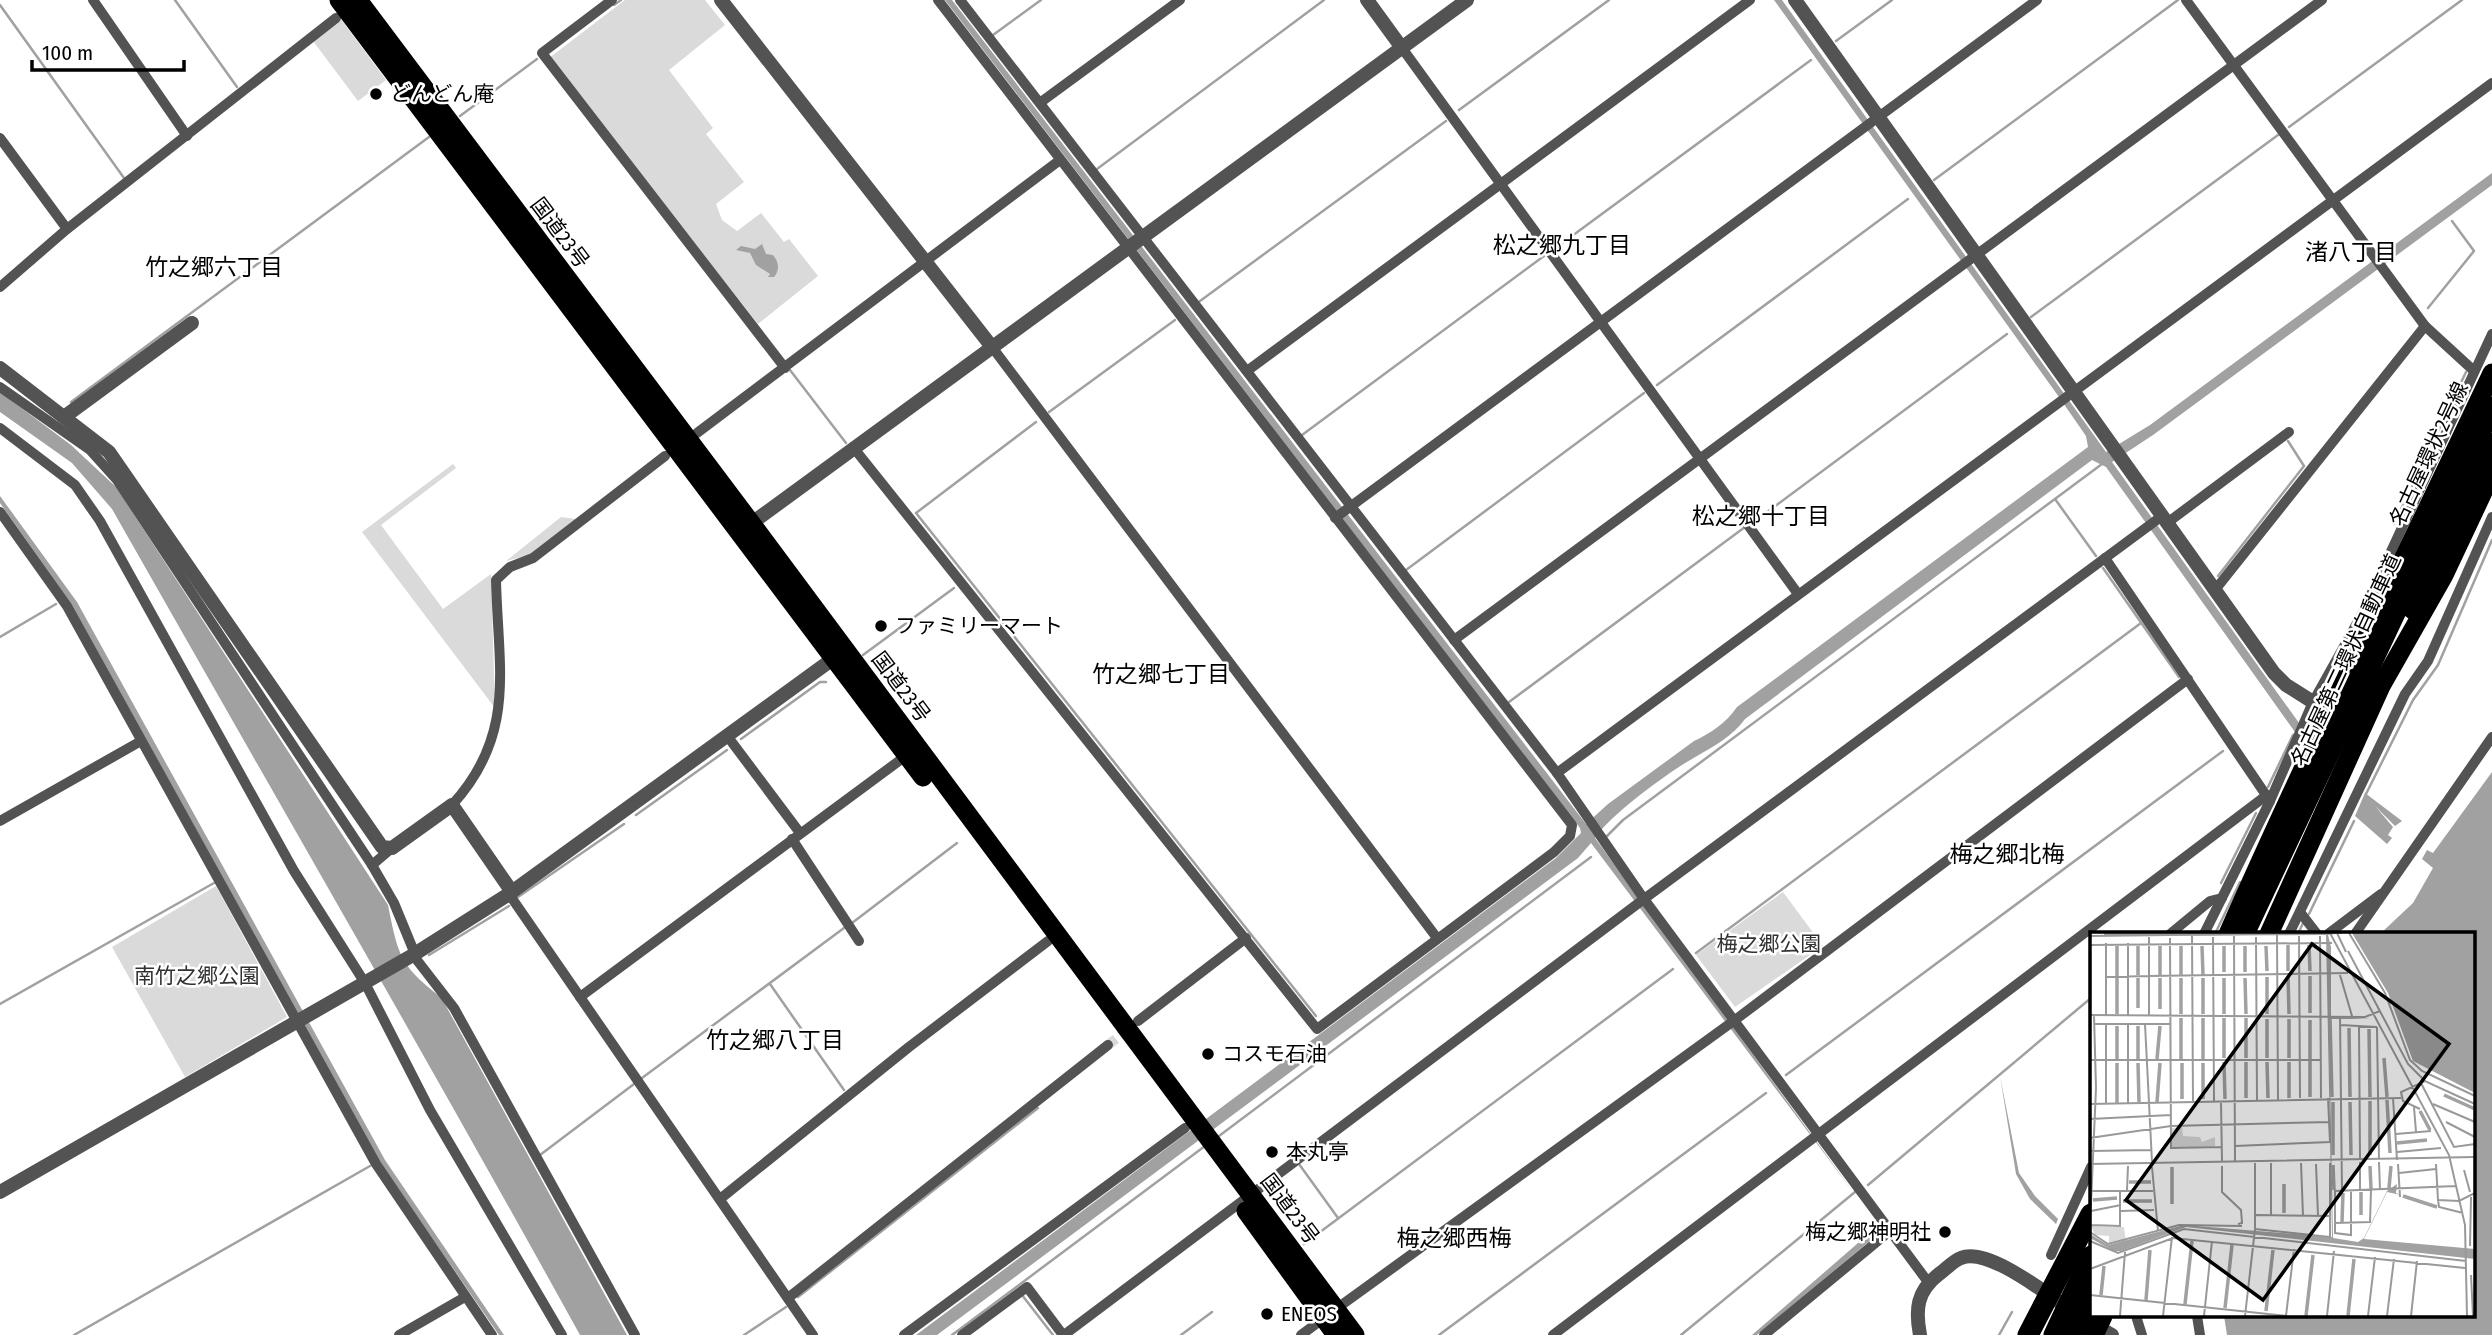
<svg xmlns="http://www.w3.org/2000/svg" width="2492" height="1335" viewBox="0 0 2492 1335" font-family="'Fira Sans Condensed','Noto Sans JP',sans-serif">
<rect width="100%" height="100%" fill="#fff"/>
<g fill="#dadada">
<polygon points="625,0 705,0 725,25 669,70 713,128 706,134 744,182 716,204 722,220 737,231 761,213 784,242 789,239 818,276 758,324 549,58"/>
<polygon points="340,18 386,80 358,101 313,41"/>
<polygon points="453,464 456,468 381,525 443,609 491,574 495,708 362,532"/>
<polygon points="561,517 576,519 529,555 506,561"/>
<polygon points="216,886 287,1017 185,1077 112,947"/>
<polygon points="1783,892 1823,946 1735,1007 1696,955"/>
</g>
<g fill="#a1a1a1">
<path d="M945,0h7l634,824 22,-20 86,-63c17,-8 32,-18 43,-34l351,-260 -2,-11 -27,-39 -285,-397h8l324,452 44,-27 342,-252v12l-339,250 -41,27 187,261 -4,9 -189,-265 -14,-7 -347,259c-12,17 -31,27 -48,37 -27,15 -85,57 -102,82l259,355 -263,-350 -13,15 -641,477h-21l640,-477 25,-25 -1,-5z"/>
<path d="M762,244l4,10 7,1c6,7 7,15 1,22h-6l2,-3 -14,-9 -6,-12 -14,-3 5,-4 14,3z"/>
<path d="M0,392l71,53 45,42 272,418c10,50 12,61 53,92l186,338h-47c-153,-277 -312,-551 -468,-826l-40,-46 -72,-51z"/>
<polygon points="0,496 77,602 385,1160 504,1335 499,1335 379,1161 71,603 0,503"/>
<polygon points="2492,772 2492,1335 2227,1335 2224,1316 2473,1316 2473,934 2380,934 2413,903 2433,868 2422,859 2427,850 2433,853"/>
<polygon points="2365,793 2402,821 2395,826 2375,806 2393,827 2388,835 2392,838 2387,844 2355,816"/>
<polygon points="2000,1076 2019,1173 2035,1196 2058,1219 2056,1224 2030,1199 2016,1174"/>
<polygon points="1880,1224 1884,1229 1757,1335 1752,1335"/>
</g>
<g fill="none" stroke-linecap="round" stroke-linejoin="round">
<g stroke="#a1a1a1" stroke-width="2.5">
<polyline points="175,0 237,87"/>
<polyline points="0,5 124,178"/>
<polyline points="614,5 621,0"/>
<polyline points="993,35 1041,0"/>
<polyline points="1836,41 1892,0"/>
<polyline points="1459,110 1609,0"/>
<polyline points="460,116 537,59"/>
<polyline points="2289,127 2462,0"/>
<polyline points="1097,169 1324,0"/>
<polyline points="1934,180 2178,0"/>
<polyline points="1557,247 1811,60"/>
<polyline points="1200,301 1446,121"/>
<polyline points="2428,308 2474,251 2452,221"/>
<polyline points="2031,317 2278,135"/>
<polyline points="790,370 846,443"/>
<polyline points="1657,385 1908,199"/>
<polyline points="71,402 429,137"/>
<polyline points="1049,412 1175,320"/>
<polyline points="1036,422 916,513 1316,1016"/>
<polyline points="1302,435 1544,256"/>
<polyline points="2055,499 2096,556"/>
<polyline points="1755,521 2007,334"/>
<polyline points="2394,524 2466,372"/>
<polyline points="2103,568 2179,677"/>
<polyline points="1406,570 1644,393"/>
<polyline points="2218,576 2304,466 2288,441"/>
<polyline points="0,637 56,604"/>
<polyline points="863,655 954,588"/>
<polyline points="1509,702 1745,527"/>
<polyline points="741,739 820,682 826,682"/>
<polyline points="2268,787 2293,735"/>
<polyline points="2366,794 2413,700 2438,665 2492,540"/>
<polyline points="636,815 727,750"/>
<polyline points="1607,836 1623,820 2102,464"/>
<polyline points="2221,883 2256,813"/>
<polyline points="518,897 624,824"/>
<polyline points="2309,914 2354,821"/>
<polyline points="852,923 957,843"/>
<polyline points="2215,934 2240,882"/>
<polyline points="2298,934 2303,923"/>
<polyline points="1696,953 2141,623"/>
<polyline points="429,955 509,906"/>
<polyline points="770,984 844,1090"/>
<polyline points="0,1004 214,883"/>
<polyline points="1786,1075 2223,751"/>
<polyline points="642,1078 844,928"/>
<polyline points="1219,1136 1591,857"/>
<polyline points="540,1155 634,1084"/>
<polyline points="1299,1164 1338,1218"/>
<polyline points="1868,1185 2091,998"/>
<polyline points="1304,1244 1673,969"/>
<polyline points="1022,1295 1053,1335"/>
<polyline points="798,1297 1038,1108"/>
<polyline points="74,1335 370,1166"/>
<polyline points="744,1335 786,1307"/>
<polyline points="952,1335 1205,1146"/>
<polyline points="1181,1335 1212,1312"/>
<polyline points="1439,1335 1766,1093"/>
<polyline points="1681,1335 1855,1192"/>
<polyline points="1999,1335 2012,1312"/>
</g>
<polyline stroke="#d9d9d9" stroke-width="10" stroke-dasharray="10 5" stroke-linecap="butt" points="1108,1045 1131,1027"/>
<g stroke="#535353" stroke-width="10">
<polyline points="93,0 187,136"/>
<polyline points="612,0 542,53 785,368"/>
<polyline points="960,0 1557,773 1644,899 1928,1282"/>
<polyline points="2186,0 2425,326 2473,370"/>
<polyline points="1402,48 1798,594"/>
<polyline points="1041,102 1180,0"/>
<polyline points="0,138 67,229"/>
<polyline points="0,287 67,229 336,18"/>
<polyline points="992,347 1437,938"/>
<polyline points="1247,371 1750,0"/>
<polyline points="0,387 90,450 117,480 372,865"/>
<polyline points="0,428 75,485 100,521 294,871 365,983 430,1110 562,1335"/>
<polyline points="697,433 1060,160"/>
<polyline points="853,447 1317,1029 1554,852 1570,836 1572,825 938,0"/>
<polyline points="0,512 67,606 376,1164 492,1335"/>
<polyline points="1335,518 2037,0"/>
<polyline points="2167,523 2289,432"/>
<polyline points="2105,558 2270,801"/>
<polyline points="2215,590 2425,326"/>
<polyline points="1454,640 2322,0"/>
<polyline points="728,737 800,833"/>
<polyline points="1557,773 2492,83"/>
<path d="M452,805c65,-71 46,-137 44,-225l14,-13 23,-9 132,-102"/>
<polyline points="0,821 141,741"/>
<polyline points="792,839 859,941"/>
<polyline points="392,848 372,865 394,903 415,954"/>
<polyline points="509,894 813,1335"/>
<polyline points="2300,912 2317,934"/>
<polyline points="2170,934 2210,901 2222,898"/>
<polyline points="2204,934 2270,801 2313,702 2361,616 2492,334"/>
<polyline points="2289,934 2405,694 2428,661 2492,517"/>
<polyline points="2328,934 2381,894"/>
<polyline points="2355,934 2492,737"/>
<polyline points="413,955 454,1008 635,1335"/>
<polyline points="580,997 907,755"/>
<polyline points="1138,1021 1246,938"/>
<polyline points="720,1199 909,1047 1048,941"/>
<polyline points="2051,1255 2091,1167"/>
<polyline points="788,1298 1108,1045"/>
<polyline points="1336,1309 1735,1020 2188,679"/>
<polyline points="2136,1316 2142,1335"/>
<polyline points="2197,1316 2200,1335"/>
<polyline points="399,1335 465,1297"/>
<polyline points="904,1335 1185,1128"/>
<polyline points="962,1335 1027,1287 1063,1335"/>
<polyline points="1064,1335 1644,899 2162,516"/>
<polyline points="1301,1335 1324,1318"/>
<polyline points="1553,1335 2267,795"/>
<polyline points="1764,1335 1890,1231"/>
</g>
<g stroke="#535353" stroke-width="14">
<polyline points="721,0 992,347"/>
<polyline points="1367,0 1402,48"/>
<polyline points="1795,0 2274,673 2286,685 2313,702"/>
<polyline points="0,368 109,452 382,847 392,848 452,805 512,892"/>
<polyline points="64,417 192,323"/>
<polyline points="745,528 1467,0"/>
<polyline points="0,1192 413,955 509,894 841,653"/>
<polyline points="2091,1323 2112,1335"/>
<path d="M1920,1335c-5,-26 -3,-44 19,-61 7,-5 14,-13 22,-16 27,-12 89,39 113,54"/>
</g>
<g stroke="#000" stroke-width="19">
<polyline points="339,0 923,777"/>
<polyline points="358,0 751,523 1355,1335"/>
<path d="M2228,934c83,-189 176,-374 264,-561"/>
<polyline points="2269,934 2381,686 2444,575 2492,473"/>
<polyline points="1246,1211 1336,1335"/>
</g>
<g stroke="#000" stroke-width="21">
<polyline points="2413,609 2492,443"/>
<polyline points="2244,934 2492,407"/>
<polyline points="2028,1335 2091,1214"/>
<polyline points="2054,1335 2091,1256"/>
<polyline points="2071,1335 2091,1292"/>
<polyline points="2093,1335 2102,1316"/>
</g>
</g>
<g fill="#000" stroke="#fff" stroke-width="2.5">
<circle cx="376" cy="94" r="7"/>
<circle cx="881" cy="626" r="7"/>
<circle cx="1208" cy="1054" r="7"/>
<circle cx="1272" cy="1152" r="7"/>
<circle cx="1945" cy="1232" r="7"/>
<circle cx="1267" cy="1314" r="7"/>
</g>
<g text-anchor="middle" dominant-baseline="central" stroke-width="5" stroke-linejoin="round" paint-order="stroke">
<g font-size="21" fill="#000" stroke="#fff" text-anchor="start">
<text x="390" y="94">どんどん庵</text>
<text x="895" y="626">ファミリーマート</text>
<text x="1222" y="1054">コスモ石油</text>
<text x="1286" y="1152">本丸亭</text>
<text x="1931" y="1232" text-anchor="end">梅之郷神明社</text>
<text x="1281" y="1314">ENEOS</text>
</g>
<g font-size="21" fill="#000" stroke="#fff">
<text transform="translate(560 233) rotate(53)">国道23号</text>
<text transform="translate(2429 454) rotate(-65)">名古屋環状2号線</text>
<text transform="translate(2346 660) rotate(-65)">名古屋第二環状自動車道</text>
<text transform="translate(901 687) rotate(53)">国道23号</text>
<text transform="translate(1290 1209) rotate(53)">国道23号</text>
</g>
<g font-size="21" fill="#313131" stroke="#fff">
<text x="1769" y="944">梅之郷公園</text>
<text x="197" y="976">南竹之郷公園</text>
</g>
<g font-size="23" fill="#000" stroke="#fff">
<text x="1562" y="245">松之郷九丁目</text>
<text x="2351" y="252">渚八丁目</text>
<text x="214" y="267">竹之郷六丁目</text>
<text x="1761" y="516">松之郷十丁目</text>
<text x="1161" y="674">竹之郷七丁目</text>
<text x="2007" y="854">梅之郷北梅</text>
<text x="775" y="1040">竹之郷八丁目</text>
<text x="1454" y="1238">梅之郷西梅</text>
</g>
</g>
<g transform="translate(2090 932)">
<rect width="385" height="385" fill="#fff"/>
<path d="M92,195l1,9 17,1 2,5 13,-5v9l-43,2v-20zM1,294l33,1 2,15 -17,1v-7l-14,-1z" fill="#dadada"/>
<path d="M14,1h240l-16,2 3,12v70l41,2h-43l4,219 25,4 6,-4 23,-47 10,-7 -1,9 5,2 -14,-3 -23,47 111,10v10l-289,-32 -65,24h-7l-24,-13v-4l18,11 76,-20 148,12 -6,-302 -222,1zM262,1h123v160l-62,-32 -25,-68z" fill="#a1a1a1"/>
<path fill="none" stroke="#a1a1a1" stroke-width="3.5" d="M198,13v26M219,13l1,26M27,14v30M48,14v29M70,14v29M91,14v29M112,14l1,29M134,14v26M155,14v26M176,14l1,25M198,44l1,38M220,44v37M177,45v37M27,46v36M48,46v30M70,46v31M91,46v36M113,46v36M134,46v36M155,46l1,36M91,86v41M113,86v41M134,86v40M156,86v40M177,87v39M199,87v39M240,87l2,78M220,88v39M27,94v33M48,94v33M259,96l1,69M279,97l1,68M294,126l3,39M67,127l3,-33M220,129v36M134,130l1,37M156,130v36M177,130l1,36M199,130v36M27,131v40M48,131l1,39M92,131v36M113,131v36M354,163l31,14M297,168l3,53M280,169v54M67,170l3,-39M243,170v53M260,170l1,53M330,179l10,19M307,211l30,-3M243,233l1,25M280,234l1,23M82,235v37M39,250h22M194,252v29M299,256l2,-22M271,260v23M313,264l34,11M3,268l24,-2M33,269h29M252,290l1,-29M11,363l3,-29M56,368l4,-50M95,372l7,-63M135,376l7,-63M176,379l7,-61M216,384l7,-61M258,384l6,-57"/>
<path fill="none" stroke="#999" stroke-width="2" d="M59,1v83M240,1l119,222 16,70 2,91M247,1l9,19M259,1l36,60 25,67 12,11 53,25M102,2l1,168M144,2l1,229M187,2l1,166M0,4l238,-3M209,4l1,162M230,4l1,162M123,5l1,164M166,5l1,163M80,6l1,210 51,-1M16,11v72M38,11v72M0,13l242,-2M258,19l60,113 17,17M250,43l12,41M59,44l199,-3M16,45l43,-1M0,83l275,2 15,-6M250,84l2,175M4,92h76M16,92v80M38,92v79M55,92l7,138M250,93l37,2M269,94l1,132M287,95l2,133M0,128h231M331,151l33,64 21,-3M303,166l4,62M131,171l1,58M0,172l311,-6M343,172l42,18M324,175l2,25M330,177l-17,-8 -2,-9 24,-11 50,23M0,187l81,-4M356,190l29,15M306,202l35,-3M0,206l81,-12 158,-4M145,214l95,-4 -2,-44M1,219l60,-1M307,220l44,-4M270,230v28M289,230l1,28M181,231v52M211,231l2,53M0,232l385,-7M226,232l2,52M308,232l2,33M346,232l2,36 21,1 16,-8M132,234v26l19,18 1,13 -4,1M62,235l6,64M374,238l6,22M309,241l37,-4M37,258l1,-24M281,258l-1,32 -35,1v-32l121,-5M1,259h62M348,268l1,7 24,6M1,279l30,-6M31,279l33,-1M166,283l74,1M245,291v10l16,2v-45M1,293l29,1v-35M0,295l6,-139 -2,-73M165,297l75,8v-74M0,300l18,12 71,-19 63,1M0,309l28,12 66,-24 282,32M380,314l1,-49M0,337l83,-31 292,30M381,343l2,41M0,363l197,21M30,384l5,-64M73,384l9,-79M114,384l8,-75M155,384l10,-87v-66M196,384l8,-67M237,384l7,-65M278,384l7,-59M297,384l7,-57M321,384l6,-55"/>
<path fill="#000" fill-opacity="0.15" stroke="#000" stroke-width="3.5" d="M222,12l137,100 -186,256 -137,-100z"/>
<rect width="385" height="385" fill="none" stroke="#000" stroke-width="3.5"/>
</g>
<path d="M32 60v10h152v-10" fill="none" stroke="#000000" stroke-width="3.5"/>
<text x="42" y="60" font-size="21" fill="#000000" stroke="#ffffff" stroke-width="5" paint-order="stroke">100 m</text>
</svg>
